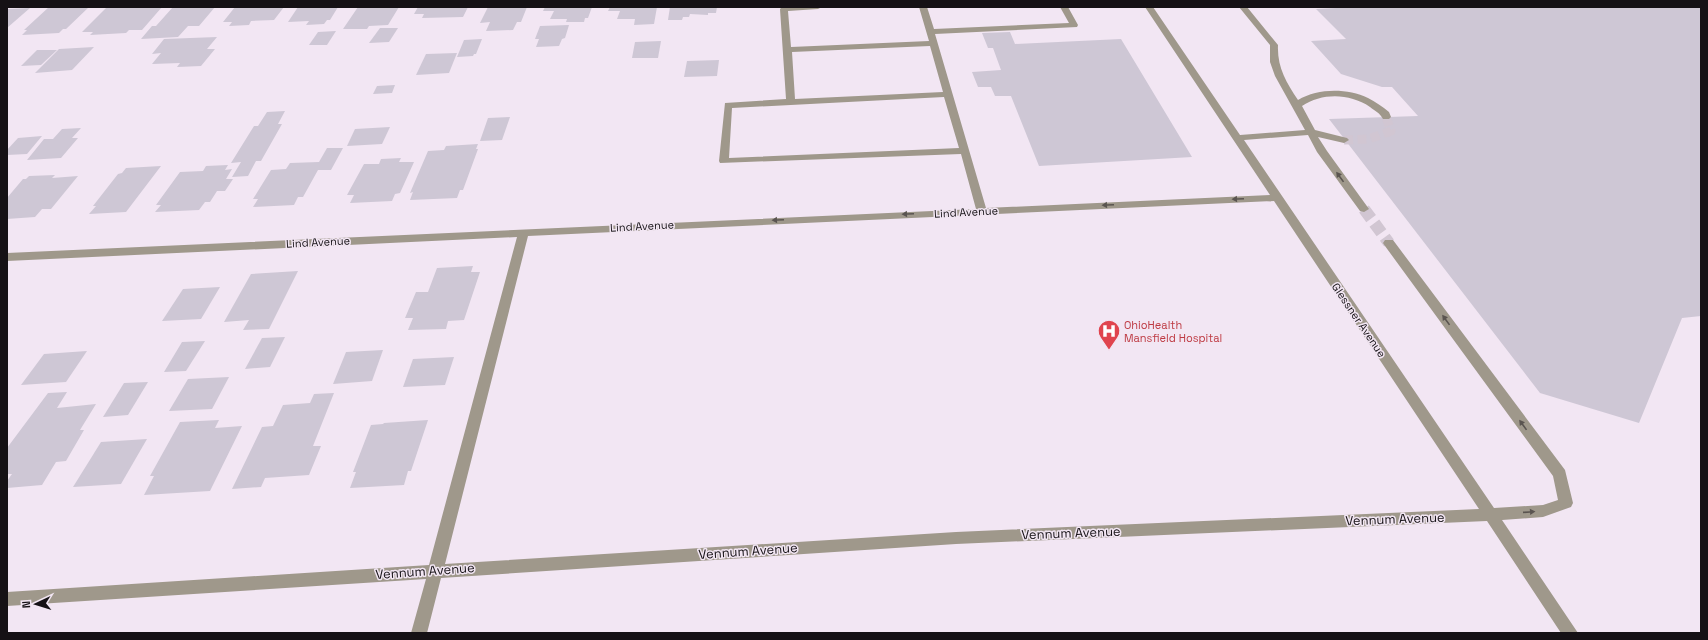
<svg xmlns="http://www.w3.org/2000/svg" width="1708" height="640" viewBox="0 0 1708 640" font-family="'Space Grotesk',sans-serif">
<rect width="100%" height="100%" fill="#f2e6f3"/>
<g fill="#cec7d5">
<polygon points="49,7 89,7 66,29 63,29 59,33 22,35 27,30 24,30"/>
<polygon points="107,7 162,7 142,30 129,30 126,33 90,35 93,32 82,32"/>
<polygon points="173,7 215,7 199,26 188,26 178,37 141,39 152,26 156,26"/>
<polygon points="235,7 284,7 274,20 251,21 249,25 229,26 232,22 223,22"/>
<polygon points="298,7 338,7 330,20 327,20 324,24 306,25 309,21 288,22"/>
<polygon points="358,7 399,7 388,25 369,26 367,29 343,29"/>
<polygon points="418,7 468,7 463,17 422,18 424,14 414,14"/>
<polygon points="488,7 527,7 521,22 517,22 513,30 486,31 490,22 480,23"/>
<polygon points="545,7 592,7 588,18 585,18 584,22 566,22 567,19 550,19 554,11 543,11"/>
<polygon points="610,7 657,7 654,24 634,25 635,19 617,19 620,11 608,11"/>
<polygon points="670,7 717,7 716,13 708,13 708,15 690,14 689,17 683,17 682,20 668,20"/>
<polygon points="1356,7 1701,7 1701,316 1682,318 1639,423 1540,393 1329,119 1418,116 1392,87 1382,87 1341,74 1311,41 1346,39 1316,9"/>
<polygon points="30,8 7,28 7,9"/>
<polygon points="569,25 565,38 562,39 559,46 536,47 539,39 535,39 540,26"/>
<polygon points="380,28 398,28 389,42 369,43"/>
<polygon points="336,31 327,45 309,45 318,32"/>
<polygon points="1010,32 1015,44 1121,39 1192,157 1039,166 1011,96 995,96 991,87 978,87 972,72 1001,70 993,48 988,48 982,33"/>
<polygon points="217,37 207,49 215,49 201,66 177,67 180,63 152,64 161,53 152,54 164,39"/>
<polygon points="482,39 476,54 474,54 473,56 457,57 464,40"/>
<polygon points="661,41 658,58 632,58 635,42"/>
<polygon points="94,47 72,70 35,73 59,49"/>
<polygon points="37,50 57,50 41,65 21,66"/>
<polygon points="457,53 449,73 416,75 426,54"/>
<polygon points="719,60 717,76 684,77 687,61"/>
<polygon points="395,85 392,93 373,94 377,86"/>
<polygon points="285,111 278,124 282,124 261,161 256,161 248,176 232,177 241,162 231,163 254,126 258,126 267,112"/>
<polygon points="510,117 502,140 480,141 488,118"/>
<polygon points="390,127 382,144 347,146 355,129"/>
<polygon points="81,128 72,138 78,138 61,158 27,160 44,139 53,139 62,129"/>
<polygon points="42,136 27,154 7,155 7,150 18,138"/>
<polygon points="478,144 476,149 478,149 463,190 460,190 457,198 410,200 413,192 410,193 428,151 444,150 446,146"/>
<polygon points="327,148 343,148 331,170 318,170 303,197 298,197 294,205 253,207 258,199 253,199 271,170 286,169 290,163 319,162"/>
<polygon points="401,158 399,162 414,162 400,193 395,194 392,201 350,203 354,195 347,195 364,164 379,164 381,159"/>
<polygon points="228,165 225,170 232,169 226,179 233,179 225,191 217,191 210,202 205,202 199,210 155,212 161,205 156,205 180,172 203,171 206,166"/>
<polygon points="161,166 126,212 89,214 96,206 93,206 118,174 122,173 126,168"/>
<polygon points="55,175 52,178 78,176 51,209 42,209 35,217 7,219 7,198 23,179 26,179 29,176"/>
<polygon points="473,266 471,272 480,272 464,320 448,321 446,329 408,330 413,318 405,318 416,292 428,292 437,268"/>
<polygon points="298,271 269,329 243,330 249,320 224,322 251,274"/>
<polygon points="220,287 201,319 162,321 183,289"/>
<polygon points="285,337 270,367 245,369 262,338"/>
<polygon points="205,341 186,371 164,372 182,342"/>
<polygon points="383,350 372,381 333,384 346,352"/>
<polygon points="87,351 66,382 21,385 44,354"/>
<polygon points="454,357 445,385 403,387 413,359"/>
<polygon points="229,377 212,409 169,411 188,379"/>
<polygon points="148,382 128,415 103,417 124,383"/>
<polygon points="67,392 57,408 96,404 80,430 84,430 66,461 56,462 42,485 7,488 7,481 12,474 7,474 7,448 48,393"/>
<polygon points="334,393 313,446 321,446 309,475 265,478 261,487 232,489 262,427 273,426 283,405 310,403 314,394"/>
<polygon points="219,420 215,428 242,426 210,491 144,495 154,476 150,476 180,422"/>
<polygon points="428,420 411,471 408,471 404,485 350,488 356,472 353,472 371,425 383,424 384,423"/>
<polygon points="147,439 121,484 73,487 101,442"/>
</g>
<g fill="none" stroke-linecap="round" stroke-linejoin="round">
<polyline stroke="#d1c6d2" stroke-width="9" stroke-dasharray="9 4.5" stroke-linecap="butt" points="1344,140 1369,139 1391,131 1386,117"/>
<polyline stroke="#d1c6d2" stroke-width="12" stroke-dasharray="12 5.5" stroke-linecap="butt" points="1364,209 1389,243"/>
<path fill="#9f988b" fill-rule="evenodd" d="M782,7h40l-4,2 -30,2 3,36 138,-6 -10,-34h8l7,22 135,-6 -9,-16h8l10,18 -1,2 -142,7 51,174 284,-13 -125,-188h8l87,128 65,-5 -30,-54 -5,-14v-17l-31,-38h8l31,38c-1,22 8,37 20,55 20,-12 49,-12 70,-2 8,4 15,9 21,14l2,5 -2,2h-6c-3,-6 -8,-8 -13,-12 -21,-14 -48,-14 -68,-1l13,24 32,8 2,2 -5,3 -26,-6 9,14 42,58 -5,3 -4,-1 -43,-59 -9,-17 -64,5 250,368 49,-3 15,-5 -5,-24 -168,-230 -2,-3 2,-3h8l172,230 8,33 -2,4 -28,10 -41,3 76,113h-17l-74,-112 -531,23 -515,34 -14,55h-16l15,-54 -419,27v-14l422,-27 88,-328 -510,24v-8l969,-44 -15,-55 -241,9 -1,-2 6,-58 61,-4 -6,-90zM930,46l13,46 -148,7 -3,-47zM944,97l15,51 -230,10 3,-50zM1274,201l205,308 -523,23 -511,32 83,-328z"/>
</g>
<defs><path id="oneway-solid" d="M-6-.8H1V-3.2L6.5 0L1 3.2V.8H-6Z"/></defs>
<g fill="#5a5450">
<use href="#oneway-solid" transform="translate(1340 177) rotate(-126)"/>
<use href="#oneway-solid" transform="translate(1238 199) rotate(177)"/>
<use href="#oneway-solid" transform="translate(1108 205) rotate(177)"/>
<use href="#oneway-solid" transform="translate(908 214) rotate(177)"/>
<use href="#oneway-solid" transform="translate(778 220) rotate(177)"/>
<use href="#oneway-solid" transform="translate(1446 320) rotate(-126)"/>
<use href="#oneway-solid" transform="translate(1523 425) rotate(-126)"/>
<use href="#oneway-solid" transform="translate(1529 512) rotate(-4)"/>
</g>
<defs>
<g id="hospital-pin" transform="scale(1.15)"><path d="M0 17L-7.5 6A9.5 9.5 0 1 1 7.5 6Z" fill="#e0444e" stroke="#f2e6f3"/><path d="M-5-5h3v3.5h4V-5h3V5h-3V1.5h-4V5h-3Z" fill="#fff"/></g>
</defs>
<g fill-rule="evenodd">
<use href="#hospital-pin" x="1109" y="331"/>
</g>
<g text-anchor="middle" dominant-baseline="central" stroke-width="3" stroke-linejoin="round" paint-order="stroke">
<g font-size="11" fill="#151115" stroke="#f2e6f3">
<text transform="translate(966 212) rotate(-3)">Lind Avenue</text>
<text transform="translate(642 226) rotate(-3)">Lind Avenue</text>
<text transform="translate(318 242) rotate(-3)">Lind Avenue</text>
<text transform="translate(1359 320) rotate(56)">Glessner Avenue</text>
</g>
<g font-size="11" fill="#be3a42" stroke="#f2e6f3" text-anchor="start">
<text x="1124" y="325">OhioHealth<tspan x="1124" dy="13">Mansfield Hospital</tspan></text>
</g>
<g font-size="13" fill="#151115" stroke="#f2e6f3">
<text transform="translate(1395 519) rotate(-2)">Vennum Avenue</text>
<text transform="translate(1071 533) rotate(-2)">Vennum Avenue</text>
<text transform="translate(748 551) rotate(-4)">Vennum Avenue</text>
<text transform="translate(425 571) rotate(-4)">Vennum Avenue</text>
</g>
</g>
<rect width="1708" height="640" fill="none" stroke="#151115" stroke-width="16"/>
<g transform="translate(36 604) rotate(266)" stroke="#f2e6f3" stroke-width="3" paint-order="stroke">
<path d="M0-3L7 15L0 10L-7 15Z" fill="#151115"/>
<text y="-6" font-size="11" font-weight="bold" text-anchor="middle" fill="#151115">N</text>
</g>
</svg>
